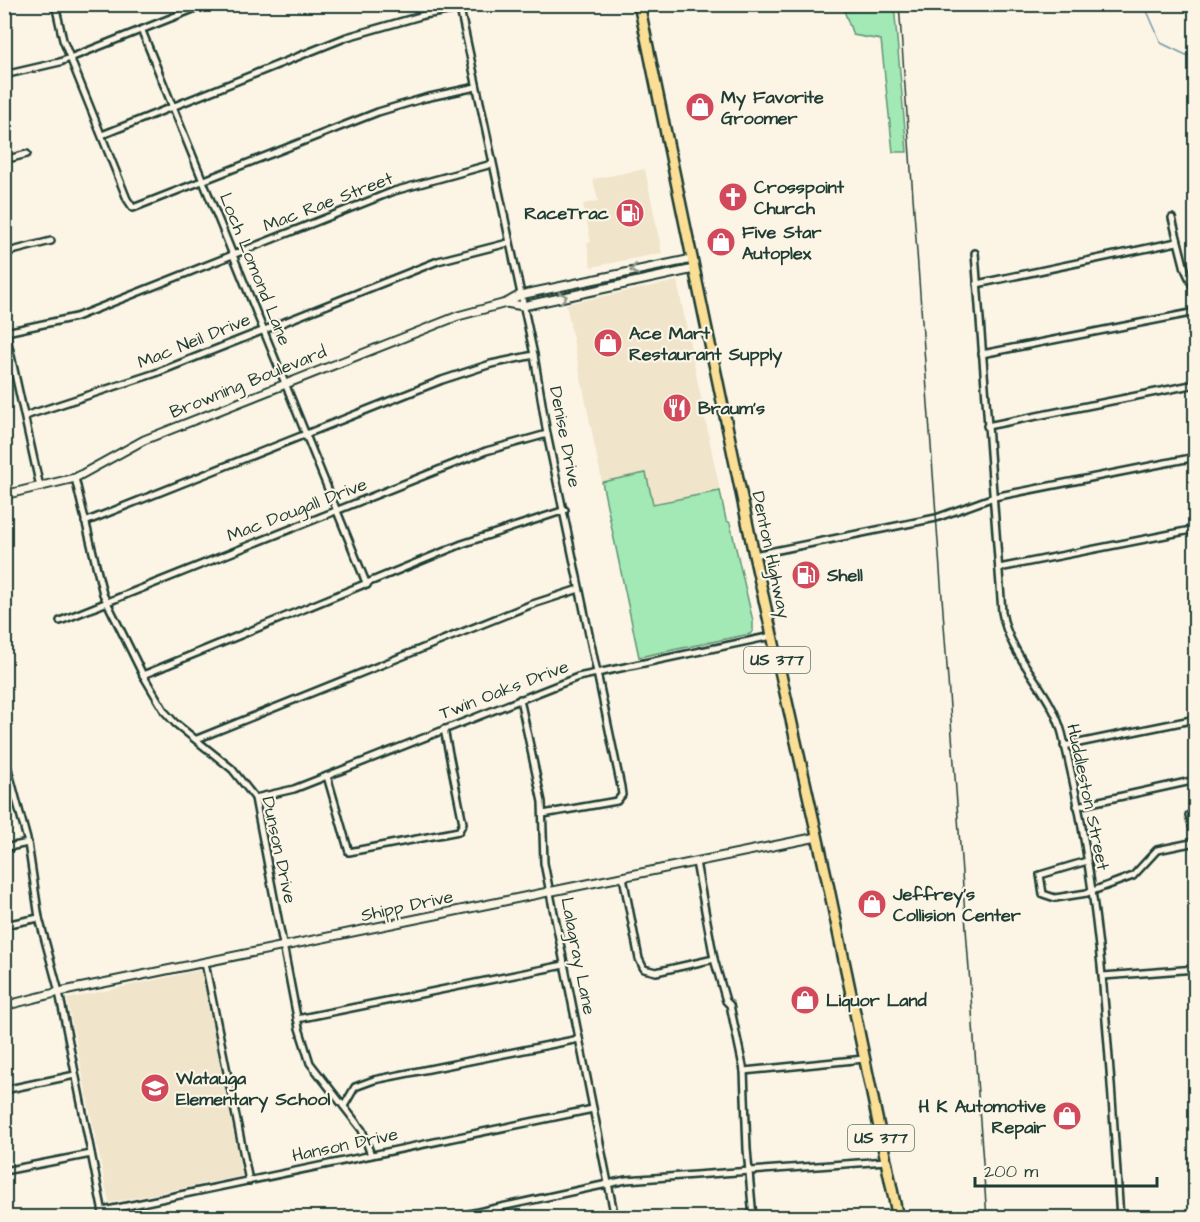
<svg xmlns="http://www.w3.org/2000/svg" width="1200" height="1222" viewBox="0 0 1200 1222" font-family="'Architects Daughter',sans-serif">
<rect width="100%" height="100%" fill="#fcf5e5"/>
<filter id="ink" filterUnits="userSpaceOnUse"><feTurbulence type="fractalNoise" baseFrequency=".0167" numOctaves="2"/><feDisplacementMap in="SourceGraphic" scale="12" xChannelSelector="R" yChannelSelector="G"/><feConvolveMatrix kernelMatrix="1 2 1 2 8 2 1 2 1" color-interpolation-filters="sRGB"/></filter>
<g filter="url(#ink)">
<g fill="#f0e4ca">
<polygon points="645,169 662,253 591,267 587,243 591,242 583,204 598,201 593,179"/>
<polygon points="677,281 720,491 652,504 646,474 602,482 566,304"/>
<polygon points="201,970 242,1176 109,1203 67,999"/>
</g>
<g fill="#a2e9b5" stroke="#609374" stroke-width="1.5">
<polygon points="842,5 894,5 907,152 893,152 881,40 853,35"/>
<polygon points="646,473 653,504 720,491 726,520 730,523 753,621 753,631 750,634 639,657 602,482"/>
</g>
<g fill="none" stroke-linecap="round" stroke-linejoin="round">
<polyline stroke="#7498a9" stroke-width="1.5" points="1144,4 1161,43 1186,55 1196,54"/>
<g stroke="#1f3d34" stroke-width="10">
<g id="minor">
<polyline points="55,4 63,40 127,199 133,208 378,112 425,98 476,87"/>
<polyline points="459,4 534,355 547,434 621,787 622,795 617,801 543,814"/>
<polyline points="142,31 367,585"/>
<polyline points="4,75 60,62 206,4"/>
<polyline points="102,135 347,37 424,15 459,9"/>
<polyline points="4,160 27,154"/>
<polyline points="1172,218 1185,269 1196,293"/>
<polyline points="4,253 51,241"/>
<path d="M975,253l27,359c8,47 48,76 60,121 40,159 47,322 58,485"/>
<polyline points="977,284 1177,242"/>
<polyline points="4,324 40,487"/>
<polyline points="6,332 76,317 394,191 492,164"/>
<polyline points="982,354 1196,312"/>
<polyline points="25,416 156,373 438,261 508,243"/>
<polyline points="987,426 1196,384"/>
<polyline points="75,478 103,594 143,675 165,712 175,723 232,769 255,798 299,1028 310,1063 362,1130 371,1155"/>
<polyline points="85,522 442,380 491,364 534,355"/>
<polyline points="754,555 936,518 994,497 1196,457"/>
<polyline points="999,568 1196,529"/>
<polyline points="60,621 486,451 547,434"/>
<polyline points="143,675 462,544 565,510"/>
<polyline points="520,699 542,802 544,863 615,1218"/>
<polyline points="197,739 530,605 579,589"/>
<polyline points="1064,746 1196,719"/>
<polyline points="4,754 28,843 39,918 59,992 104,1218"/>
<polyline points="327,776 349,852 459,831 463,823 444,729"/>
<polyline points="255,798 294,789 578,677 772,636"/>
<polyline points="1077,806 1196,780"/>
<polyline points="1189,815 1196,838"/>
<polyline points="4,848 28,843"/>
<polyline points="1087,861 1040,875 1043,894 1055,898 1087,893 1133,876 1157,850 1196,842"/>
<polyline points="696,862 714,959 726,1001 730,1005 744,1071 747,1149 753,1218"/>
<polyline points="623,877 639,959 644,969 656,972 714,959"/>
<polyline points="4,925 39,918"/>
<polyline points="205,963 249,1181"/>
<polyline points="1103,976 1196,969"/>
<polyline points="297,1019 564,965"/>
<polyline points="744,1071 864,1059"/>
<polyline points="4,1090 75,1075"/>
<polyline points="344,1106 355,1087 374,1080 579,1039"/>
<polyline points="4,1171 91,1154"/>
<polyline points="103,1211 593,1109"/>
<polyline points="450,1218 626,1180 886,1161"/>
</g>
</g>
<g stroke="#1f3d34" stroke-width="11">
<g id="tertiary">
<polyline points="506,303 523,306 694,269"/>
<polyline points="4,495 75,478 144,440 458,316 506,303 520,295 692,259"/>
<polyline points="4,1006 59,992 817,837"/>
</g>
</g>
<g stroke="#1f3d34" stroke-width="14">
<polyline id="primary" points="639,4 754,555 828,884 898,1218"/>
</g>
<use href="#minor" stroke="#fcf5e5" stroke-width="5"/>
<use href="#tertiary" stroke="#fcf5e5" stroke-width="7"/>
<use href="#primary" stroke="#fbdf96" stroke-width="9"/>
<polyline stroke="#1f3d34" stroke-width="1.5" points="899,4 987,1218"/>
</g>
<defs><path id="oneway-chevron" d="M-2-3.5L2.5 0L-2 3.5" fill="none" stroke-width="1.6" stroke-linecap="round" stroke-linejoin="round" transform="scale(1.5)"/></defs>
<g stroke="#8e998c">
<use href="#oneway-chevron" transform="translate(634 270) rotate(168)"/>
<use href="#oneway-chevron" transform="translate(563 297) rotate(-12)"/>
</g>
</g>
<defs>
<g id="shop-disc" transform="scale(1.5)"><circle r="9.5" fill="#d1495b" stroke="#fcf5e5"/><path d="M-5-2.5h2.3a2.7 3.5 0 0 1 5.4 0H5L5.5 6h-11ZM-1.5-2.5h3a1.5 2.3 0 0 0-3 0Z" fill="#fff"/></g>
<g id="church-disc" transform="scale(1.5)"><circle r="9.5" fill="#d1495b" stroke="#fcf5e5"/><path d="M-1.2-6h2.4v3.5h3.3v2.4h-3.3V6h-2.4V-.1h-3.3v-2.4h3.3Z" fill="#fff"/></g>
<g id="fuel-disc" transform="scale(1.5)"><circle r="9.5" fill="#d1495b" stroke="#fcf5e5"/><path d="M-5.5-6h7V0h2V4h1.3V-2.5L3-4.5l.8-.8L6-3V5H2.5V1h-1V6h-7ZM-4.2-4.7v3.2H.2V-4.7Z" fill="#fff"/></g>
<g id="restaurant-disc" transform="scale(1.5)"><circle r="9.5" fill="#d1495b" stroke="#fcf5e5"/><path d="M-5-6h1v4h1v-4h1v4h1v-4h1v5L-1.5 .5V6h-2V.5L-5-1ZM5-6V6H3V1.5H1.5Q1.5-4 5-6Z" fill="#fff"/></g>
<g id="school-disc" transform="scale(1.5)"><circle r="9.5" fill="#d1495b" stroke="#fcf5e5"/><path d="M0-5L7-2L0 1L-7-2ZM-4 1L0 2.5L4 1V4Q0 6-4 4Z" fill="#fff"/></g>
</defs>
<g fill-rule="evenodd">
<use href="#shop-disc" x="700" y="107"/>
<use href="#church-disc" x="733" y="197"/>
<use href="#fuel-disc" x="630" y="213"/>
<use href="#shop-disc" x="721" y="242"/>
<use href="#shop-disc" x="608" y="343"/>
<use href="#restaurant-disc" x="677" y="408"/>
<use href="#fuel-disc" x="806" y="575"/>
<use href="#shop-disc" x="872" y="904"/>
<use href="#shop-disc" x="805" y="1000"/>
<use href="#school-disc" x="155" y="1088"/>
<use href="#shop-disc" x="1067" y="1116"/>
</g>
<g text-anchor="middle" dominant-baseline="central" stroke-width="4.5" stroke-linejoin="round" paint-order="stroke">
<g fill="#fcf5e5" stroke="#617469" stroke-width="1.5">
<rect x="744" y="647" width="66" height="26" rx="4.5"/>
<rect x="848" y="1125" width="66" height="26" rx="4.5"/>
</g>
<g font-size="16" font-weight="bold" fill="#1f3d34">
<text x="777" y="660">US 377</text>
<text x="881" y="1138">US 377</text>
</g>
<g font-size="18" font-weight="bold" fill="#1f3d34" stroke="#fcf5e5" text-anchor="start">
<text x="721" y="97">My Favorite<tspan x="721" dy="21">Groomer</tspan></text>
<text x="754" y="187">Crosspoint<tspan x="754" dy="21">Church</tspan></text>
<text x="609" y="213" text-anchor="end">RaceTrac</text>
<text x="742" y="232">Five Star<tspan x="742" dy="21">Autoplex</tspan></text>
<text x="629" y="333">Ace Mart<tspan x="629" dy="21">Restaurant Supply</tspan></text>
<text x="698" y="408">Braum's</text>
<text x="827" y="575">Shell</text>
<text x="893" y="894">Jeffrey's<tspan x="893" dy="21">Collision Center</tspan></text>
<text x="826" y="1000">Liquor Land</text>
<text x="176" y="1078">Watauga<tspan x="176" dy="21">Elementary School</tspan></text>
<text x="1046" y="1106" text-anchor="end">H K Automotive<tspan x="1046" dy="21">Repair</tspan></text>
</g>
<g font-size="18" fill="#1f3d34" stroke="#fcf5e5">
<text transform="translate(328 202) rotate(-21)">Mac Rae Street</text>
<text transform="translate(255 269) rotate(68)">Loch Lomond Lane</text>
<text transform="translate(194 341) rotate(-22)">Mac Neil Drive</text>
<text transform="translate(248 382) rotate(-22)">Browning Boulevard</text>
<text transform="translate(565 437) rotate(79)">Denise Drive</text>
<text transform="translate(297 510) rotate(-21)">Mac Dougall Drive</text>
<text transform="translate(771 555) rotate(78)">Denton Highway</text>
<text transform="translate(504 690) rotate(-21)">Twin Oaks Drive</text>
<text transform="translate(1088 797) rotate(78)">Huddleston Street</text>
<text transform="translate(279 850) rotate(78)">Dunson Drive</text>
<text transform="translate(407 906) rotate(-12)">Shipp Drive</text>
<text transform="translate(578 956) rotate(79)">Lalagray Lane</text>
<text transform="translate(345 1145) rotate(-12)">Hanson Drive</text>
</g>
</g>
<rect width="1200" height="1222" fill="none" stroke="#fcf5e5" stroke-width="24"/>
<rect x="12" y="12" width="1176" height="1198" fill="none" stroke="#1f3d34" stroke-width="2" filter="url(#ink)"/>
<path d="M975 1177v9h182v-9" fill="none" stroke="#1f3d34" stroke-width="3"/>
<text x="984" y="1177" font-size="18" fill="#1f3d34" stroke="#fcf5e5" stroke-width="4.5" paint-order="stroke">200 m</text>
</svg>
